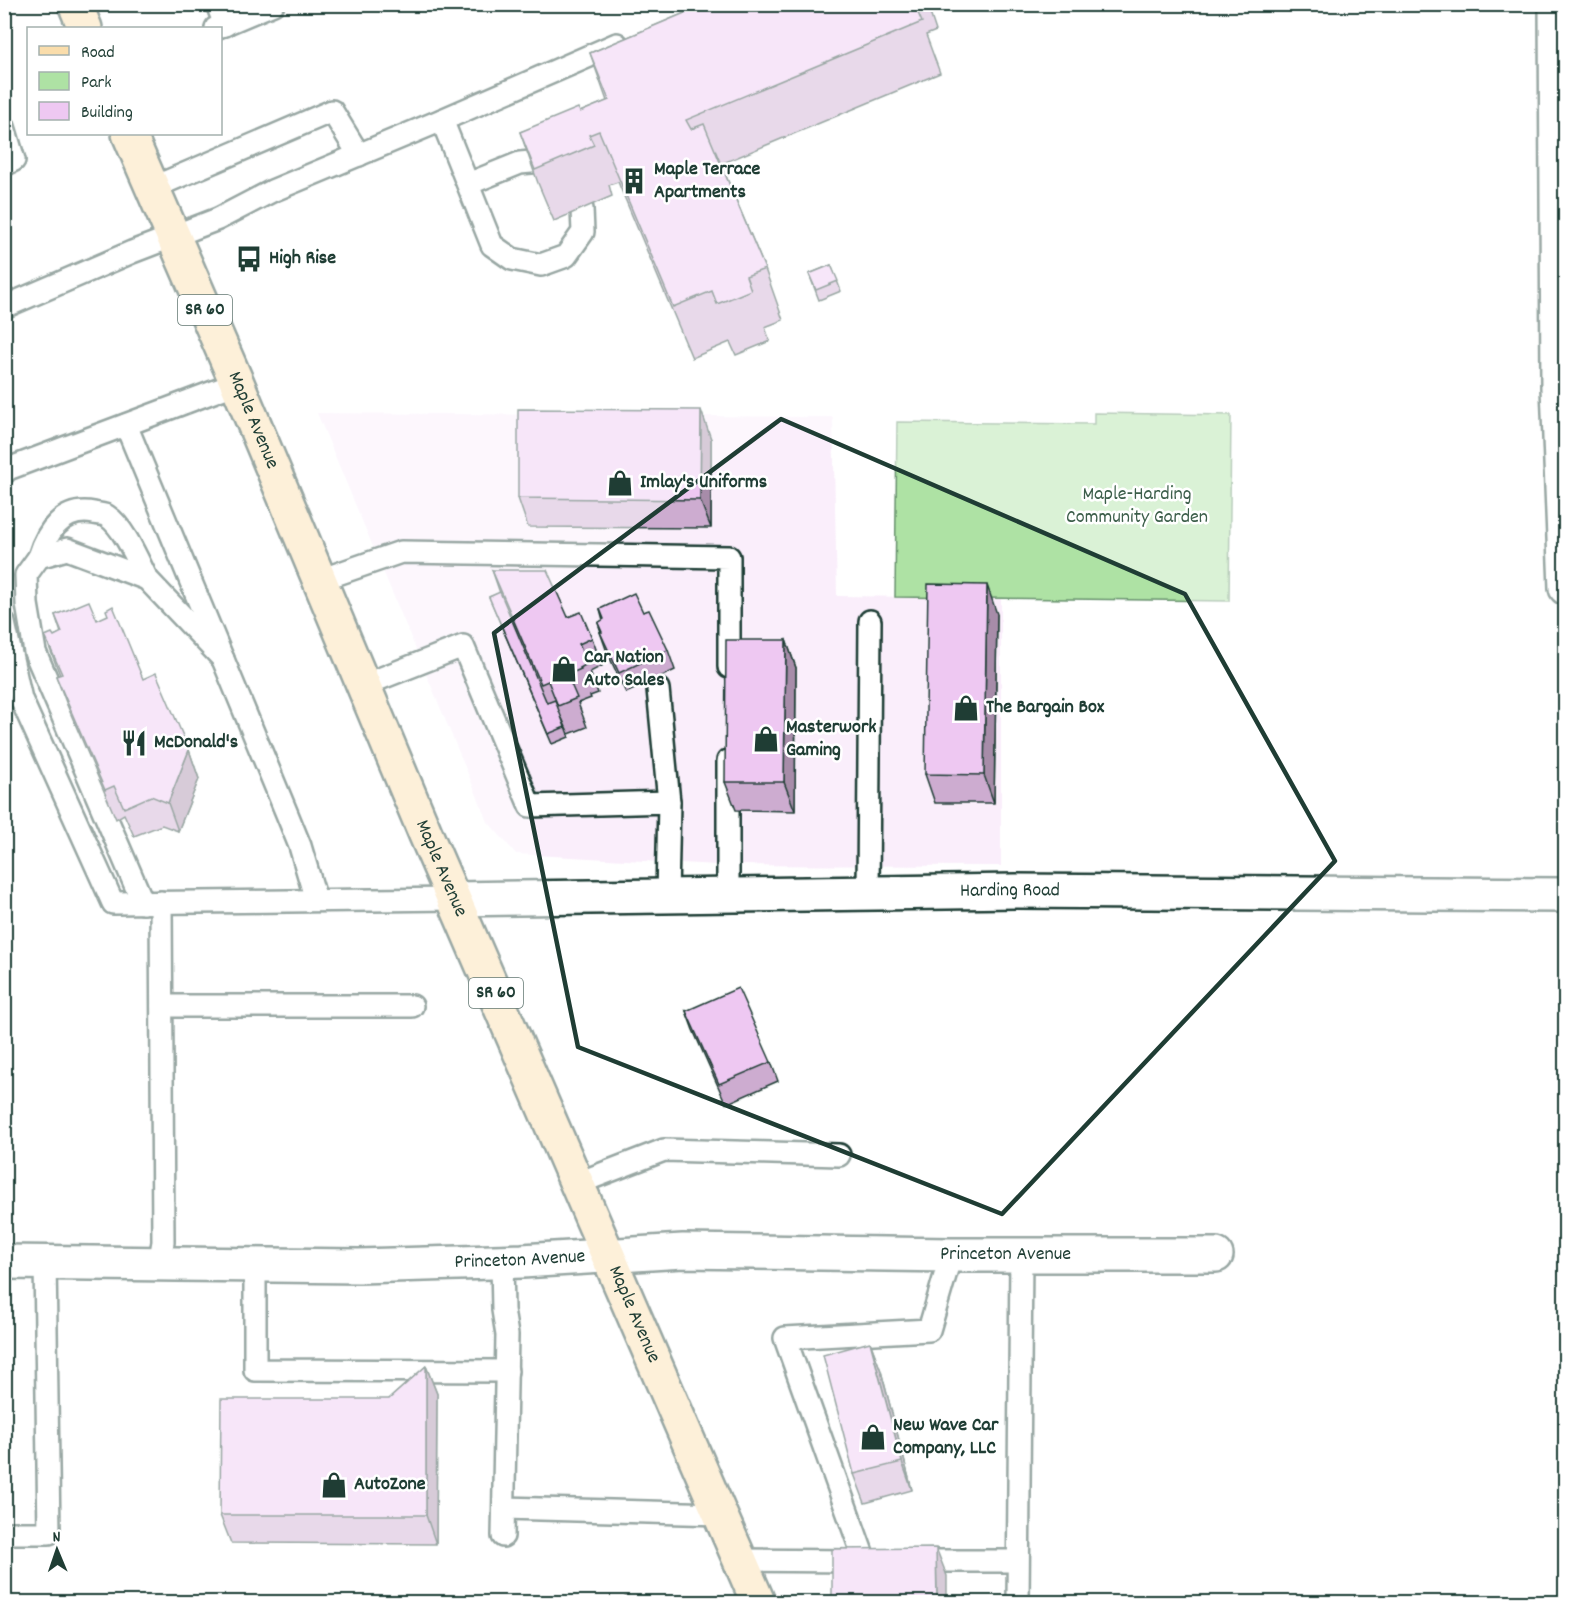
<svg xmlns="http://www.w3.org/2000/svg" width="1570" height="1607" viewBox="0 0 1570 1607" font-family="Dekko,sans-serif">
<rect width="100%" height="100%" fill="#fff"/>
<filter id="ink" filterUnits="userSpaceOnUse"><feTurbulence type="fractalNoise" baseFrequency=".0167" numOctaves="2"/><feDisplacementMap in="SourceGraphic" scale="12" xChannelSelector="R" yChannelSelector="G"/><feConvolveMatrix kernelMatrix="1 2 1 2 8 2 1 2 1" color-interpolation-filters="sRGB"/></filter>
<g filter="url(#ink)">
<polygon fill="#faeefb" points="317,413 833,417 837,596 1001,598 1001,866 717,865 516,854 488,822"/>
<polygon fill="#aee2a4" stroke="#66906c" stroke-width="1.5" points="1094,413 1231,415 1229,601 895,597 897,422 1094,424"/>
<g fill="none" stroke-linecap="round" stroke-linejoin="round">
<g stroke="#1f3d34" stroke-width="26">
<g id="service">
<polyline points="217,4 225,25"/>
<polyline points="216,28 273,4"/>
<polyline points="442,120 492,245 512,259 541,265 566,256 583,232 582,209"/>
<polyline points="4,127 14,160 4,165"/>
<polyline points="468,184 520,163 542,161 557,168"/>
<polyline points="152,188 332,111 359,155"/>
<polyline points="4,307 132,252 218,219 272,191 442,120 617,44"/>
<polyline points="126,425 287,814 300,846 316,900"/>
<polyline points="4,473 8,469 237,383"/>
<path d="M39,557c8,-26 24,-50 55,-44 3,1 10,1 13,3 17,11 31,45 40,63"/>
<polyline points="320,580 401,552 729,557 729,667"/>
<polyline points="4,623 21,699 113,903 455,899"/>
<polyline points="364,685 463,646 530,806 669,802 667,896"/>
<polyline points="658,689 669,802"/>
<polyline points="868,893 870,621"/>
<polyline points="728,895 728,761"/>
<polyline points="143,903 35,652 27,604 26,575 39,557 67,549 147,579 223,659"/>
<polyline points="162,1006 412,1006"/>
<polyline points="576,1184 664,1150 839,1155"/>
<polyline points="502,1262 503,1310 507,1335 503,1536"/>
<polyline points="159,1264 163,1242 161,902"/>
<polyline points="255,1264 255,1370 507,1371"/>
<polyline points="504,1508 720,1514"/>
<polyline points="4,1533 49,1533 45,1262"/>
<polyline points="739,1560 859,1561"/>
<polyline points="865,1561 785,1338 929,1330 951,1255"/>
<polyline points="914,1561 1017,1561"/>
<polyline points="1018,1602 1021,1255"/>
</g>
</g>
<g stroke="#1f3d34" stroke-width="38">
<g id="minor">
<polyline points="1556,4 1558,387 1566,588"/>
<path id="s1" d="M455,899l561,-8 550,4"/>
<path id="s2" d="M4,1262l355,4 163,-5 161,-10 268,4h265"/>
</g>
</g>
<g stroke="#1f3d34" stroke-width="38">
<g id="primary">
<polyline points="75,4 85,28"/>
<path id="s3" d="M129,134l108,249 189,452 332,767"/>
</g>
</g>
<use href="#service" stroke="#fff" stroke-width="21"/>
<use href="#minor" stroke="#fff" stroke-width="33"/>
<use href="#primary" stroke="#faddab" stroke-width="33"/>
</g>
<g fill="#cdacd0" stroke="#1f3d34" stroke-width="1.5">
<polygon points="706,4 927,4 936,31 926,35 940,73 721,164 765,269 783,320 765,327 770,341 736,355 730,342 692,358 618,182 609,185 612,196 554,221 538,183 520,132 580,112 607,101 590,53"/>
<polygon points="831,265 841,291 819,300 809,274"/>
<polygon points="711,439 711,528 528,527 518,498"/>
<polygon points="492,570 568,617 592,638 602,666 590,672 598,693 590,696 591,698 578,703 587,727 569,734 562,718 569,737 552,744 489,597 500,593"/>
<polygon points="600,609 643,612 668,650 675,670 626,693 607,652 600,632 601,632 598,623 603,620"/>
<polygon points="997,614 994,803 935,803 925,774"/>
<polygon points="55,615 97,620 143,679 189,750 199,779 178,831 162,825 134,836 124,814 116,819 67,705 56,676 60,675 45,636 54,636 61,633"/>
<polygon points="786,640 796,668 795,811 736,810 725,782"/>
<polygon points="686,1011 771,1062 778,1081 726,1104 693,1030"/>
<polygon points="870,1342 881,1371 912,1490 865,1503 854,1474"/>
<polygon points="426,1366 437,1394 436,1544 231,1543 220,1515 389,1399"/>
</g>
<g fill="#a78ca9" stroke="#1f3d34" stroke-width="1.5">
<polygon points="701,410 711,439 711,528 700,500"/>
<polygon points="987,585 997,614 994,803 984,775"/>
<polygon points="786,640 796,668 795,811 784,782"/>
<polygon points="189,750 199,779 178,831 168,803"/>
<polygon points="870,1342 881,1371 912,1490 902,1462"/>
<polygon points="426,1366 437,1394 436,1544 426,1515"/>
<polygon points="936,1548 947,1576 947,1602 937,1602"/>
</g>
<g fill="#eec8f2" stroke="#1f3d34" stroke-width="1.5">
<polygon points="706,4 914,4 922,22 686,120 691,129 704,124 765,269 746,276 751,290 717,304 712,291 673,307 599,131 589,135 594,145 535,170 520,132 578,108 580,112 609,100 590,53"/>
<polygon points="831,265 838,281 816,290 809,274"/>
<polygon points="518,409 701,410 700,500 518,498"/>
<polygon points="492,570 547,570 568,617 581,612 592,638 579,644 587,664 580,668 581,669 567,675 577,698 558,706 548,681 541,684"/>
<polygon points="928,584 987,585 984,775 925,774"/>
<polygon points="500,592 547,703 555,700 565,727 548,734 489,597"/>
<polygon points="634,593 643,612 649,610 668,650 619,673 600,632 602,632 598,623 604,619 600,609"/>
<polygon points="89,601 97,620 108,615 106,610 113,606 143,679 156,673 189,750 168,803 151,796 124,808 114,786 105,790 56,676 62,674 45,636 52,633 54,636 62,632 55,615"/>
<polygon points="726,640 786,640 784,782 725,782"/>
<polygon points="738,988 771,1062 719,1084 686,1011"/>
<polygon points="870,1342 902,1462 854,1474 823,1355"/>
<polygon points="426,1366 426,1515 220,1515 221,1399 389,1399"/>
<polygon points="936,1548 937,1602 832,1602 832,1549"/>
<polygon points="628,1596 631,1602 613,1602"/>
</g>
</g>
<path d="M0 0H1570V1607H0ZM781,419l404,175 150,267 -333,353 -424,-167 -84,-414z" fill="#fff" fill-opacity=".55" fill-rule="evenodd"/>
<path fill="none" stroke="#1f3d34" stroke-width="4.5" stroke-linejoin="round" d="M781,419l404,175 150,267 -333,353 -424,-167 -84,-414z"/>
<defs>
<g id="building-bare" transform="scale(2.07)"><path d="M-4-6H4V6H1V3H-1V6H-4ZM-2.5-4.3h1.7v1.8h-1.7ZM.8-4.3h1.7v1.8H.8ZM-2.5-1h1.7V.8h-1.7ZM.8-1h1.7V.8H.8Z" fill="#1f3d34" stroke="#fff" stroke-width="2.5" paint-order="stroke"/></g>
<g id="bus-bare" transform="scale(2.07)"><path d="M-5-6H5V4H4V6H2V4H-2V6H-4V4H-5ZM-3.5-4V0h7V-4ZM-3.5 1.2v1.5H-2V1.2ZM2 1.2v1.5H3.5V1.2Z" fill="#1f3d34" stroke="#fff" stroke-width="2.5" paint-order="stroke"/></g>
<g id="shop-bare" transform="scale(2.07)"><path d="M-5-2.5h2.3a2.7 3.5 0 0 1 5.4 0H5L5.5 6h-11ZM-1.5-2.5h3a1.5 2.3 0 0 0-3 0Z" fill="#1f3d34" stroke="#fff" stroke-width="2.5" paint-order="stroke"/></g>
<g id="restaurant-bare" transform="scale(2.07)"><path d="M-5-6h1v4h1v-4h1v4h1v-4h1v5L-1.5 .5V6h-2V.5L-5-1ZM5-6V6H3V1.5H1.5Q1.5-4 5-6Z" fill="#1f3d34" stroke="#fff" stroke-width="2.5" paint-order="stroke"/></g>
</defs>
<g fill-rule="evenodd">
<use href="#building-bare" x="634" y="181"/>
<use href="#bus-bare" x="249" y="259"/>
<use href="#shop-bare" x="620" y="483"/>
<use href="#shop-bare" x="564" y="669"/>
<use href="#shop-bare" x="966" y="708"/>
<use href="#shop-bare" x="766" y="739"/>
<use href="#restaurant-bare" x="134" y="743"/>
<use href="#shop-bare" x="873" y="1437"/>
<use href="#shop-bare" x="334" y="1485"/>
</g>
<g text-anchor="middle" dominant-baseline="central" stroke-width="5" stroke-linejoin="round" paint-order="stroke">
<g fill="#fff" stroke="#627771" stroke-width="1.5">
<rect x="178" y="295" width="54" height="30" rx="4.5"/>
<rect x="469" y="978" width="54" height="30" rx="4.5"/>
</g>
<g font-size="18" font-weight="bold" fill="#1f3d34">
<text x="205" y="310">SR 60</text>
<text x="496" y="993">SR 60</text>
</g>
<g font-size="20" font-weight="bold" fill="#1f3d34" stroke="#fff" text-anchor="start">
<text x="654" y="170">Maple Terrace<tspan x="654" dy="23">Apartments</tspan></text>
<text x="269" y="259">High Rise</text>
<text x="640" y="483">Imlay's Uniforms</text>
<text x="584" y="658">Car Nation<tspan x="584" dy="23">Auto Sales</tspan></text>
<text x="986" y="708">The Bargain Box</text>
<text x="786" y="728">Masterwork<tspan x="786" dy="23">Gaming</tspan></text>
<text x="154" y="743">McDonald's</text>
<text x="893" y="1426">New Wave Car<tspan x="893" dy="23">Company, LLC</tspan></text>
<text x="354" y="1485">AutoZone</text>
</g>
<g font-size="20" fill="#1f3d34" stroke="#fff">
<text stroke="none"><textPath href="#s3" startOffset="312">Maple Avenue</textPath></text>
<text stroke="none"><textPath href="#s3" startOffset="798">Maple Avenue</textPath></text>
<text stroke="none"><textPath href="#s1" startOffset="555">Harding Road</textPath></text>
<text stroke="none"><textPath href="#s2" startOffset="1002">Princeton Avenue</textPath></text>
<text stroke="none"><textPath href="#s2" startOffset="516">Princeton Avenue</textPath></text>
<text stroke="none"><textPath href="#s3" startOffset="1284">Maple Avenue</textPath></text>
</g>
<g font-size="20" fill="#3c5e4a" stroke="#fff">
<text x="1137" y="495">Maple-Harding<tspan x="1137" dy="23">Community Garden</tspan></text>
</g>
</g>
<rect width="1570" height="1607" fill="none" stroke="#fff" stroke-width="24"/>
<rect x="12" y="12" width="1546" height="1583" fill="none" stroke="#1f3d34" stroke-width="2" filter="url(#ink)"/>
<rect x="27" y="27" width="195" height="108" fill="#ffffff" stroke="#a5b1ae" stroke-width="1.5"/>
<rect x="39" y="46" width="30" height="9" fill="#faddab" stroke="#a5b1ae" stroke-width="1.5"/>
<text x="81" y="57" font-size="18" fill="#1f3d34">Road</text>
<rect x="39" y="72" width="30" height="18" fill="#aee2a4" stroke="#a5b1ae" stroke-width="1.5"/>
<text x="81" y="87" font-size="18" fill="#1f3d34">Park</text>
<rect x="39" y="102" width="30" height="18" fill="#eec8f2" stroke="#a5b1ae" stroke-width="1.5"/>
<text x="81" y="117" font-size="18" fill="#1f3d34">Building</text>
<g transform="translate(57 1550) rotate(358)" stroke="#ffffff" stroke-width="4.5" paint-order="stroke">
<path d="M0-4.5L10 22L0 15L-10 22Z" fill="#1f3d34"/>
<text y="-9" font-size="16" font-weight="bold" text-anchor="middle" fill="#1f3d34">N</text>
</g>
</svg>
